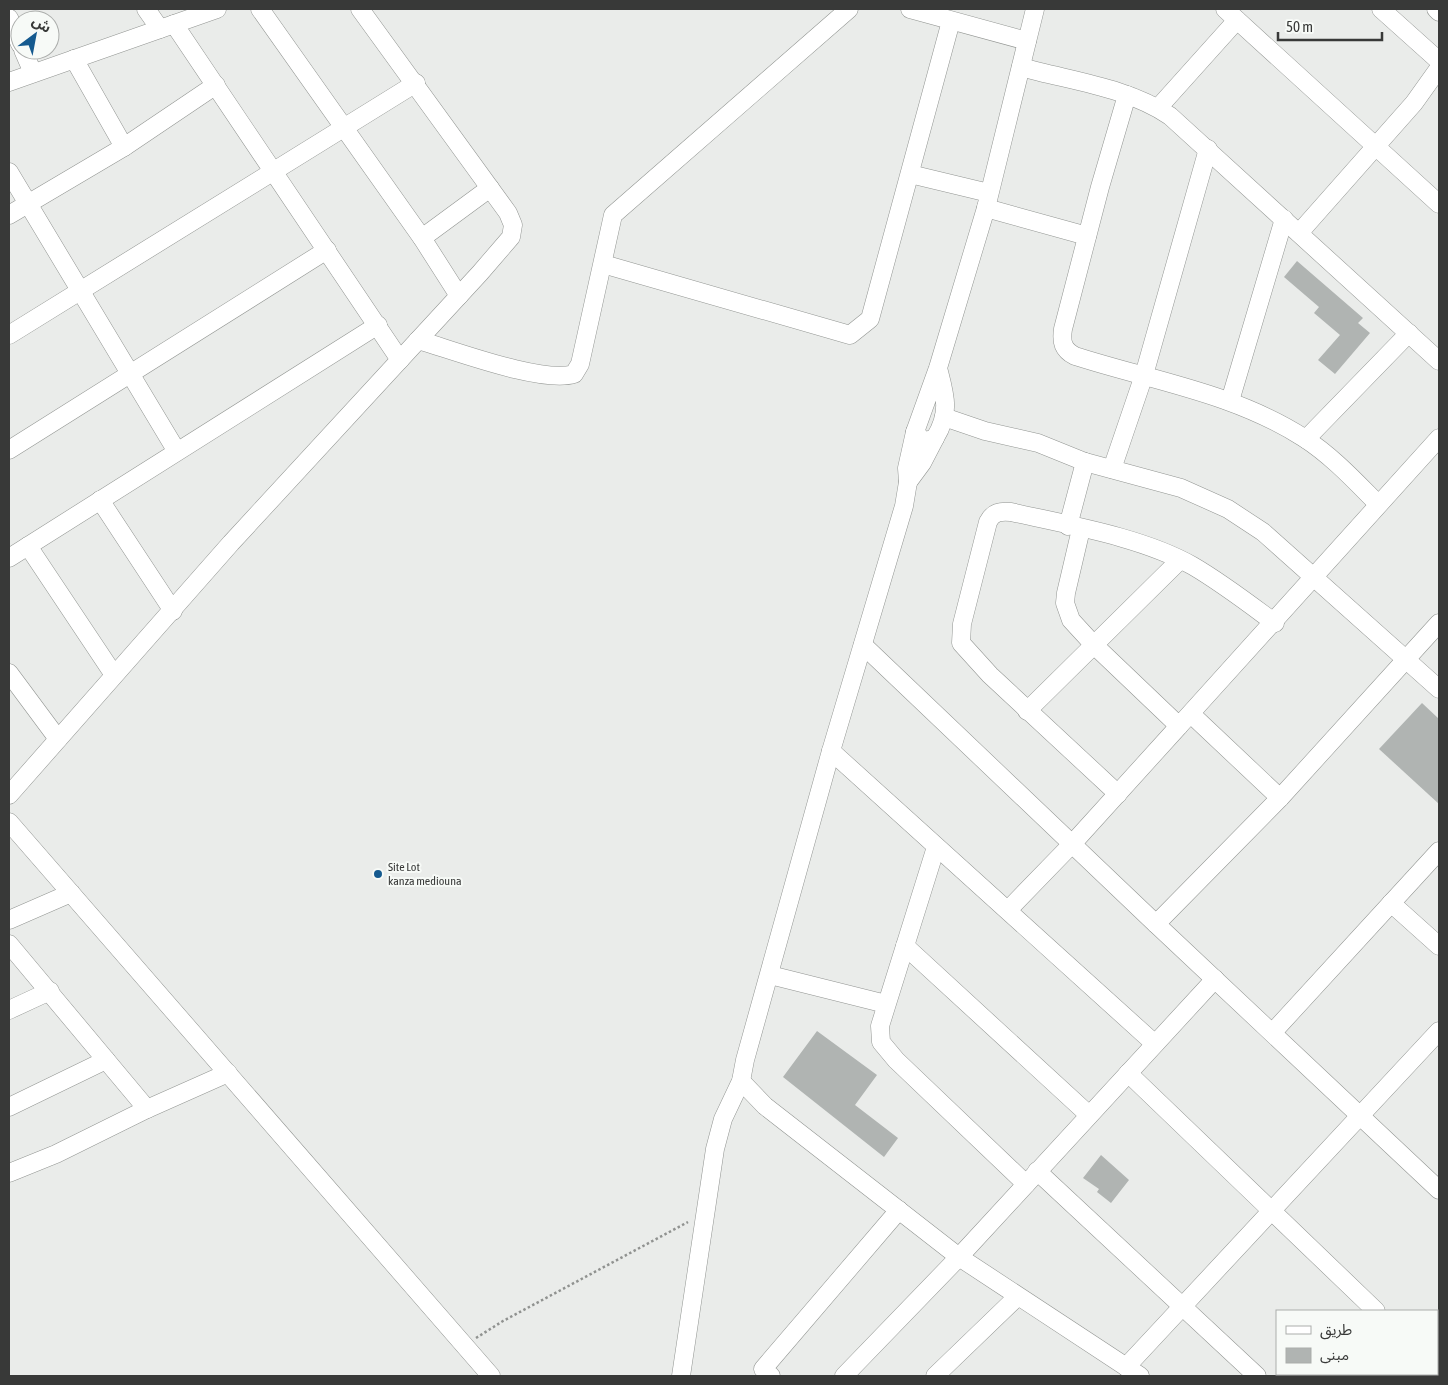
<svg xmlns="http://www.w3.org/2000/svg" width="1448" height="1385" viewBox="0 0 1448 1385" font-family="'Asap Condensed','Noto Sans Arabic',sans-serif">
<rect width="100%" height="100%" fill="#eaecea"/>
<g fill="#b0b4b2">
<polygon points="1297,261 1363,318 1358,323 1370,333 1335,374 1318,360 1340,335 1314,313 1319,307 1284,277"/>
<polygon points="1422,703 1439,719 1439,804 1379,749"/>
<polygon points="817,1031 877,1075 855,1105 898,1138 884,1157 783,1077"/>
<polygon points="1101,1155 1129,1180 1111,1203 1097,1192 1099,1189 1083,1178"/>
</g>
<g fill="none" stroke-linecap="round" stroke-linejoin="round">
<g stroke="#929592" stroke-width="19">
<g id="minor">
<polyline points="146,9 160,29"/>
<polyline points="260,9 422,238 459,296"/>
<polyline points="910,9 1027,41"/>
<polyline points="1225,9 1439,204"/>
<polyline points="1381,9 1439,61"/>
<polyline points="1436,9 1439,12"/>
<polyline points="9,18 20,44"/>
<polyline points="174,24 400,360"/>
<polyline points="23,50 33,73"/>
<polyline points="74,59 124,147"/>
<path d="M1021,67c49,14 106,20 149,49l269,245"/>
<polyline points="9,82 217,9"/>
<path d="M1127,95l-27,92 -37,142c-2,13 0,21 12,27 78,25 159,37 229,82 28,18 51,43 74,66"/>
<polyline points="1158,108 1237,20"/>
<polyline points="9,172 176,450"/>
<polyline points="910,174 989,193"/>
<polyline points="986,208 1087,236"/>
<polyline points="9,215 124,147 216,85"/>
<polyline points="1299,233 1414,103 1439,68"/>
<polyline points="422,238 490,188"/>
<polyline points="603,264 850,335 870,319 951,21"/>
<polyline points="9,335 416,83"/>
<path d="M418,340c35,10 124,44 156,34l6,-10 33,-149 236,-206"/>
<path d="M938,368c7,27 13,44 -3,70l-11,4 -9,-10 23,-64 48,-160 49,-199"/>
<polyline points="1230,401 1284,219"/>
<polyline points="944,417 985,431 1038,443 1085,462 1181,488 1228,509 1263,532 1439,689"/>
<polyline points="1306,439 1409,333"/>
<polyline points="9,450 327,250"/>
<polyline points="1112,469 1144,375 1208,149"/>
<polyline points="908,482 922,463 935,438"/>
<polyline points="100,500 173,611"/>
<polyline points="1068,526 1085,462"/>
<polyline points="1081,529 1066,593 1065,603 1071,620 1093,644 1179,726 1439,438"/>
<polyline points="28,546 114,675"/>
<polyline points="9,558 378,325"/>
<polyline points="863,645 1156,924 1280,798 1439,623"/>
<polyline points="9,673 58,739"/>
<polyline points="1027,711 1180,560"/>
<polyline points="1191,714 1280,798"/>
<polyline points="831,751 1155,1044"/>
<path d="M1118,794l-128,-119 -29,-32 1,-19 26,-102c5,-10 12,-11 23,-10 57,13 131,25 182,54 29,17 55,37 82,57"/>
<polyline points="9,795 231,543 480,273 511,237 513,225 508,213 360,9"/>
<polyline points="9,822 491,1376"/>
<polyline points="936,847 880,1026 881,1042 896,1060 1026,1184"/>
<polyline points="1391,903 1439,946"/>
<polyline points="1008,910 1073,843 1179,726"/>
<polyline points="9,920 71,893"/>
<polyline points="1156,924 1439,1190"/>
<polyline points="9,944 147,1109"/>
<polyline points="905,946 1089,1115"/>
<polyline points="770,975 886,1004"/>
<polyline points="9,1010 50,991"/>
<polyline points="1273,1032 1439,851"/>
<polyline points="1128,1073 1376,1311"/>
<polyline points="741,1081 765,1106 959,1257 1140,1376"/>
<polyline points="9,1107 106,1060"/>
<polyline points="1037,1171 1257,1376"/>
<polyline points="9,1173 56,1154 147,1109 228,1073"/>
<polyline points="1126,1367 1439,1031"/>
<polyline points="1437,1368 1439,1371"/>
<polyline points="681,1376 715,1149 723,1119 741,1081 745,1060 831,751 904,506 908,482 907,468 915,432"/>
<polyline points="771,1376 763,1369 899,1210"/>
<polyline points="844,1376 959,1257 1215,979"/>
<polyline points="935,1376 1017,1297"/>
</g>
</g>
<polyline stroke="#909290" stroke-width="2.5" stroke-dasharray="2.5 2.5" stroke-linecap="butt" points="476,1338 503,1321 688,1222"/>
<use href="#minor" stroke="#fff" stroke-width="18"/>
</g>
<circle fill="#155a8f" stroke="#f7faf7" stroke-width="2" cx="378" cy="874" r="5"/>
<g text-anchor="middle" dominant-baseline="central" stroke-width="4" stroke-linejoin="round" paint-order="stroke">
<g font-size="12" fill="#383938" stroke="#f7faf7" text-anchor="start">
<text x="388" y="867">Site Lot<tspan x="388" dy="14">kanza mediouna</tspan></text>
</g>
</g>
<rect width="1448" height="1385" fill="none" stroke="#383938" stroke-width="20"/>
<rect x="1276" y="1310" width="162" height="65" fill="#f7faf7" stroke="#abadab"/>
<rect x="1286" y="1326" width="25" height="8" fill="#ffffff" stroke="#abadab"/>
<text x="1320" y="1335" font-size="15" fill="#383938">طريق</text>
<rect x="1286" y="1348" width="25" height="15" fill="#b0b4b2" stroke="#abadab"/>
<text x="1320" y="1360" font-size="15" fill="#383938">مبنى</text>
<g transform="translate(35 35) rotate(32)"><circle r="24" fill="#f7faf7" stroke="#abadab"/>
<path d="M0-4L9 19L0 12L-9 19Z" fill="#155a8f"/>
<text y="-8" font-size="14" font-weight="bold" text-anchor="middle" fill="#383938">ش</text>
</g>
<path d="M1278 32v8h104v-8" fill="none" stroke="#383938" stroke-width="2.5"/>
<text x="1286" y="32" font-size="15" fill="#383938" stroke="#f7faf7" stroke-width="4" paint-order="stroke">50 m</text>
</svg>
